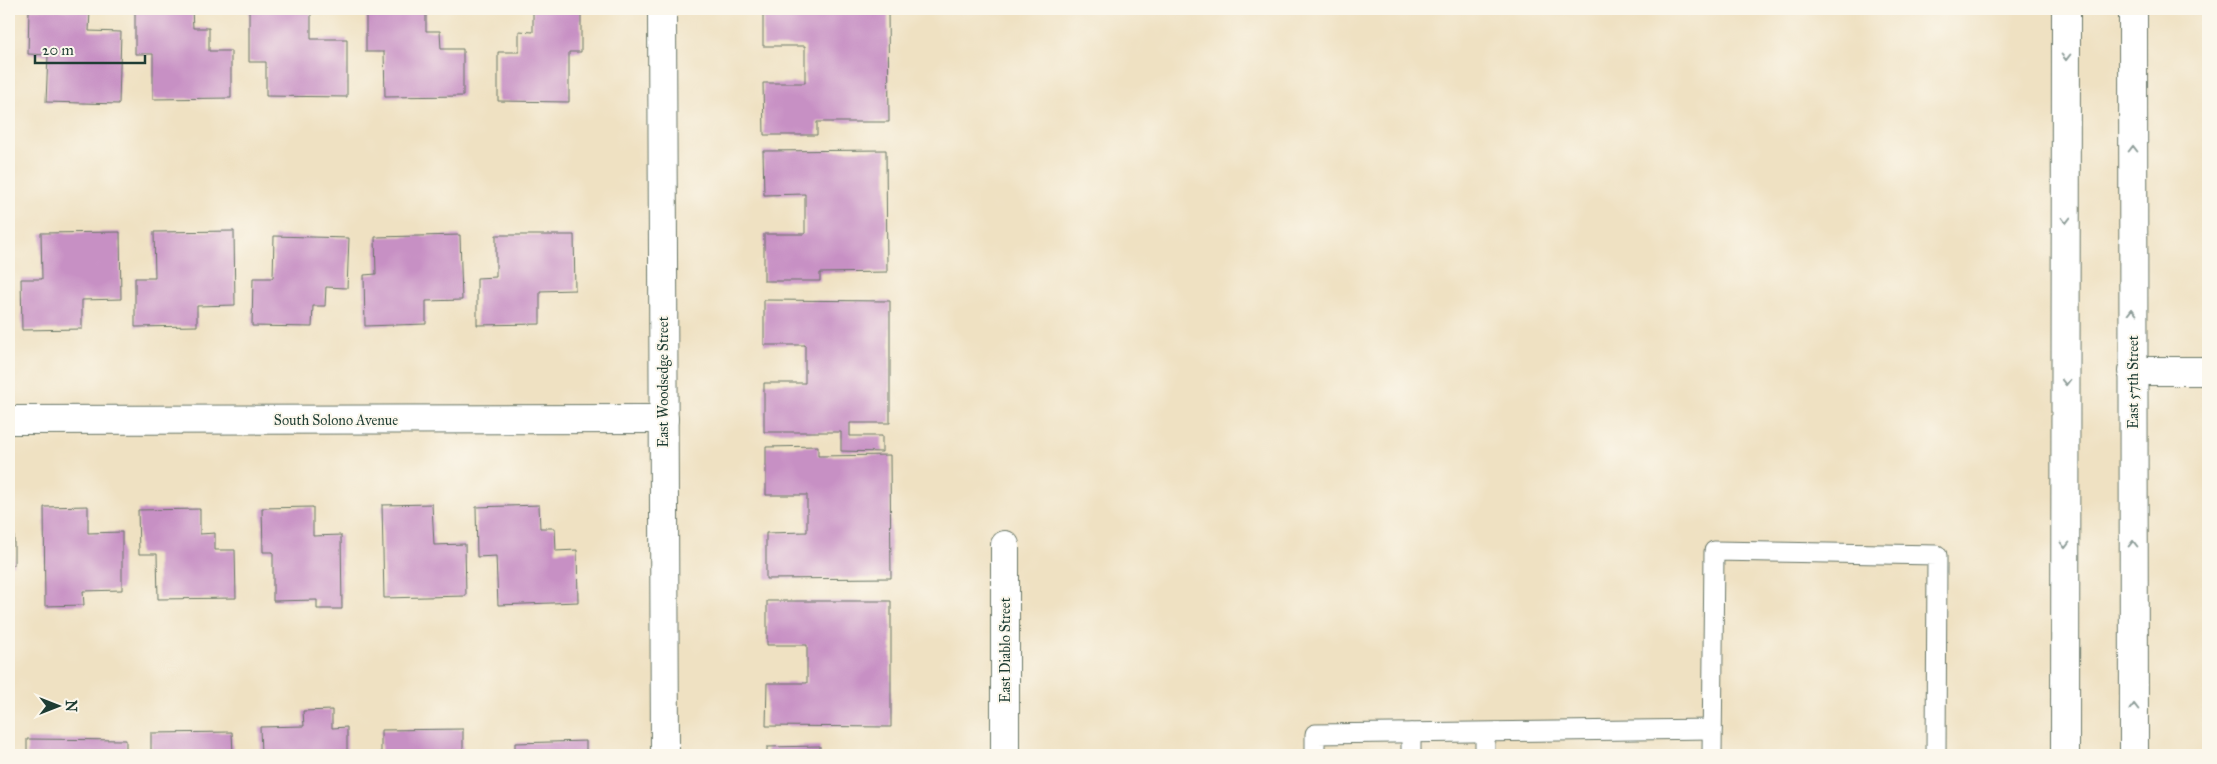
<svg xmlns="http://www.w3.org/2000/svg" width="2217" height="764" viewBox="0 0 2217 764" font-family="'IM FELL Great Primer',serif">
<rect width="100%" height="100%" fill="#fbf7ec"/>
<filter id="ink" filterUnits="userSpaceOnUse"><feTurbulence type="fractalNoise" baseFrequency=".02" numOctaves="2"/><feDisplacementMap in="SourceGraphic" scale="10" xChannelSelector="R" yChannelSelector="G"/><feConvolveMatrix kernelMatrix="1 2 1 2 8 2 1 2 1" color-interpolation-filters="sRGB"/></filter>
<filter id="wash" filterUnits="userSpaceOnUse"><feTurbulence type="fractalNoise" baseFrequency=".0096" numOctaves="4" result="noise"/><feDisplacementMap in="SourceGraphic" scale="20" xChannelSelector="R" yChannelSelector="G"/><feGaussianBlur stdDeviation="1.12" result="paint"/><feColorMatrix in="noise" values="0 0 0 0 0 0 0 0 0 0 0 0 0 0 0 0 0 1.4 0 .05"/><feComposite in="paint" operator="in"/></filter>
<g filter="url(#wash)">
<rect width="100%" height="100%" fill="#efe1c2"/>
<g id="blocks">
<g fill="#c790c4">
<polygon points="29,9 90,11 89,31 121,32 119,104 46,102 48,55 28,54"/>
<polygon points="192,9 193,28 209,28 209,51 231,51 231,98 153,99 153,54 135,54 135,10"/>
<polygon points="249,9 311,9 311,39 347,39 347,97 266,96 266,62 249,62"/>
<polygon points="366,9 426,9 426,31 440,31 441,49 463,49 463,96 385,97 384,52 366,52"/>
<polygon points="533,9 581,9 581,52 569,52 569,102 498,101 498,52 519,52 519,31 533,32"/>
<polygon points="763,9 888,9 889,122 817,122 817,135 764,135 763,83 805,83 805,46 763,46"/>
<polygon points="886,150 887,272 820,273 820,281 764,281 764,234 805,234 805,194 764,195 763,151"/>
<polygon points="234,231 235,305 197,306 197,326 135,327 135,278 155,278 154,232"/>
<polygon points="120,232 121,299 82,300 82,329 22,330 21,279 42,279 41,233"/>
<polygon points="460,235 462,300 426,301 426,324 365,326 364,275 376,274 375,237"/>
<polygon points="496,235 574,235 575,290 540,291 540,324 477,325 477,278 496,277"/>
<polygon points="274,236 349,238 347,288 326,287 325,306 313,306 312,327 252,326 253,278 273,278"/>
<polygon points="764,300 890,301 890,423 850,423 850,436 882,436 882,452 841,451 841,432 764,432 764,383 805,383 805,345 764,345"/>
<polygon points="818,446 818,456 890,455 891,578 766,579 766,533 807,532 807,495 766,495 766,447"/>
<polygon points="432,504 434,545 465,544 466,596 384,598 382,505"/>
<polygon points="539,505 540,528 555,528 556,551 577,550 578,602 498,605 496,556 477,557 476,507"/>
<polygon points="88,506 88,533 122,532 122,590 83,591 84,605 45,606 44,507"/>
<polygon points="313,507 313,536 341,535 342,609 317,609 317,600 273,601 273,552 263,552 262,508"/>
<rect x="9" y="509" width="5" height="56"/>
<polygon points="200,509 200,534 215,533 215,550 235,550 236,598 158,599 157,554 139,554 138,510"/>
<polygon points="767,601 891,601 891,727 766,726 767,683 807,683 807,645 767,645"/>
<polygon points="332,710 332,728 347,727 347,755 261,755 260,727 304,726 303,711"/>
<polygon points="463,729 463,755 381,755 381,730"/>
<polygon points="232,732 233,755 151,755 151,733"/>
<polygon points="27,739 126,740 126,755 27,755"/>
<polygon points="586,741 586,755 515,755 515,743"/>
<polygon points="820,746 820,755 767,755 767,747"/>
</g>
</g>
</g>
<g filter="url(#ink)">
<use href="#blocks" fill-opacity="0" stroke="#687666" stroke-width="1"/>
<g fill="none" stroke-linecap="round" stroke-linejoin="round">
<g stroke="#687666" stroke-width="21">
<g id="lane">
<polyline points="1315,755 1315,734 1712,729"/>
<polyline points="1411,755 1411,733"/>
<polyline points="1485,755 1485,733"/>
<polyline points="1712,755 1714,551 1937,555 1936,755"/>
</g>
</g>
<g stroke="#687666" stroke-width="30">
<g id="street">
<polyline points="662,9 665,755"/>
<polyline points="2132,371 2208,371"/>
<polyline points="9,420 664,419"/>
<polyline points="1005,545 1005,755"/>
</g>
</g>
<g stroke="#687666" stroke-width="30">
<g id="secondary">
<polyline points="2133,9 2134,755"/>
<polyline points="2065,755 2066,9"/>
</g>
</g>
<use href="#lane" stroke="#fff" stroke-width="19"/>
<use href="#street" stroke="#fff" stroke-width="28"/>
<use href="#secondary" stroke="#fff" stroke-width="28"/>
</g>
<defs><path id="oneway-chevron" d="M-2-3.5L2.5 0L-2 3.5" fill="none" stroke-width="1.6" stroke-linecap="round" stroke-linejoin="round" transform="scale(1.25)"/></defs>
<g stroke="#8f9e9a">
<use href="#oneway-chevron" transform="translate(2066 57) rotate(90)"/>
<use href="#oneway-chevron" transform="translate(2133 149) rotate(-90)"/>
<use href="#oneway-chevron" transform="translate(2066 220) rotate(90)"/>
<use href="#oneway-chevron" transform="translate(2132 312) rotate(-90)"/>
<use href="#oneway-chevron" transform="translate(2066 382) rotate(90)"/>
<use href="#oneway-chevron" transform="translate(2133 544) rotate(-90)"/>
<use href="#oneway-chevron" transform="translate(2065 545) rotate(90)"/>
<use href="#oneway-chevron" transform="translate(2134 707) rotate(-90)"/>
</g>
</g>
<g text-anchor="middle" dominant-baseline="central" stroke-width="4" stroke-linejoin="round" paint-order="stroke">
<g font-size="14" fill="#1f3d34" stroke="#fbf7ec">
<text transform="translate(663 382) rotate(-90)">East Woodsedge Street</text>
<text transform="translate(2133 382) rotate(-90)">East 57th Street</text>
<text x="336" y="420">South Solono Avenue</text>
<text transform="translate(1005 650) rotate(-90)">East Diablo Street</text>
</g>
</g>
<rect width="2217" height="764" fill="none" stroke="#fbf7ec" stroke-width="30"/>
<g transform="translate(58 706) rotate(90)" stroke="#fbf7ec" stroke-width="4" paint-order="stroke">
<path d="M0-4L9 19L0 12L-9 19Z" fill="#1f3d34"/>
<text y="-8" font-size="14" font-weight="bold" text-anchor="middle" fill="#1f3d34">N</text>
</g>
<path d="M35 55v8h110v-8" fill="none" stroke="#1f3d34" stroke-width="2.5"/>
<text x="42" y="55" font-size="15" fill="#1f3d34" stroke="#fbf7ec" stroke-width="4" paint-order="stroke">20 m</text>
</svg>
